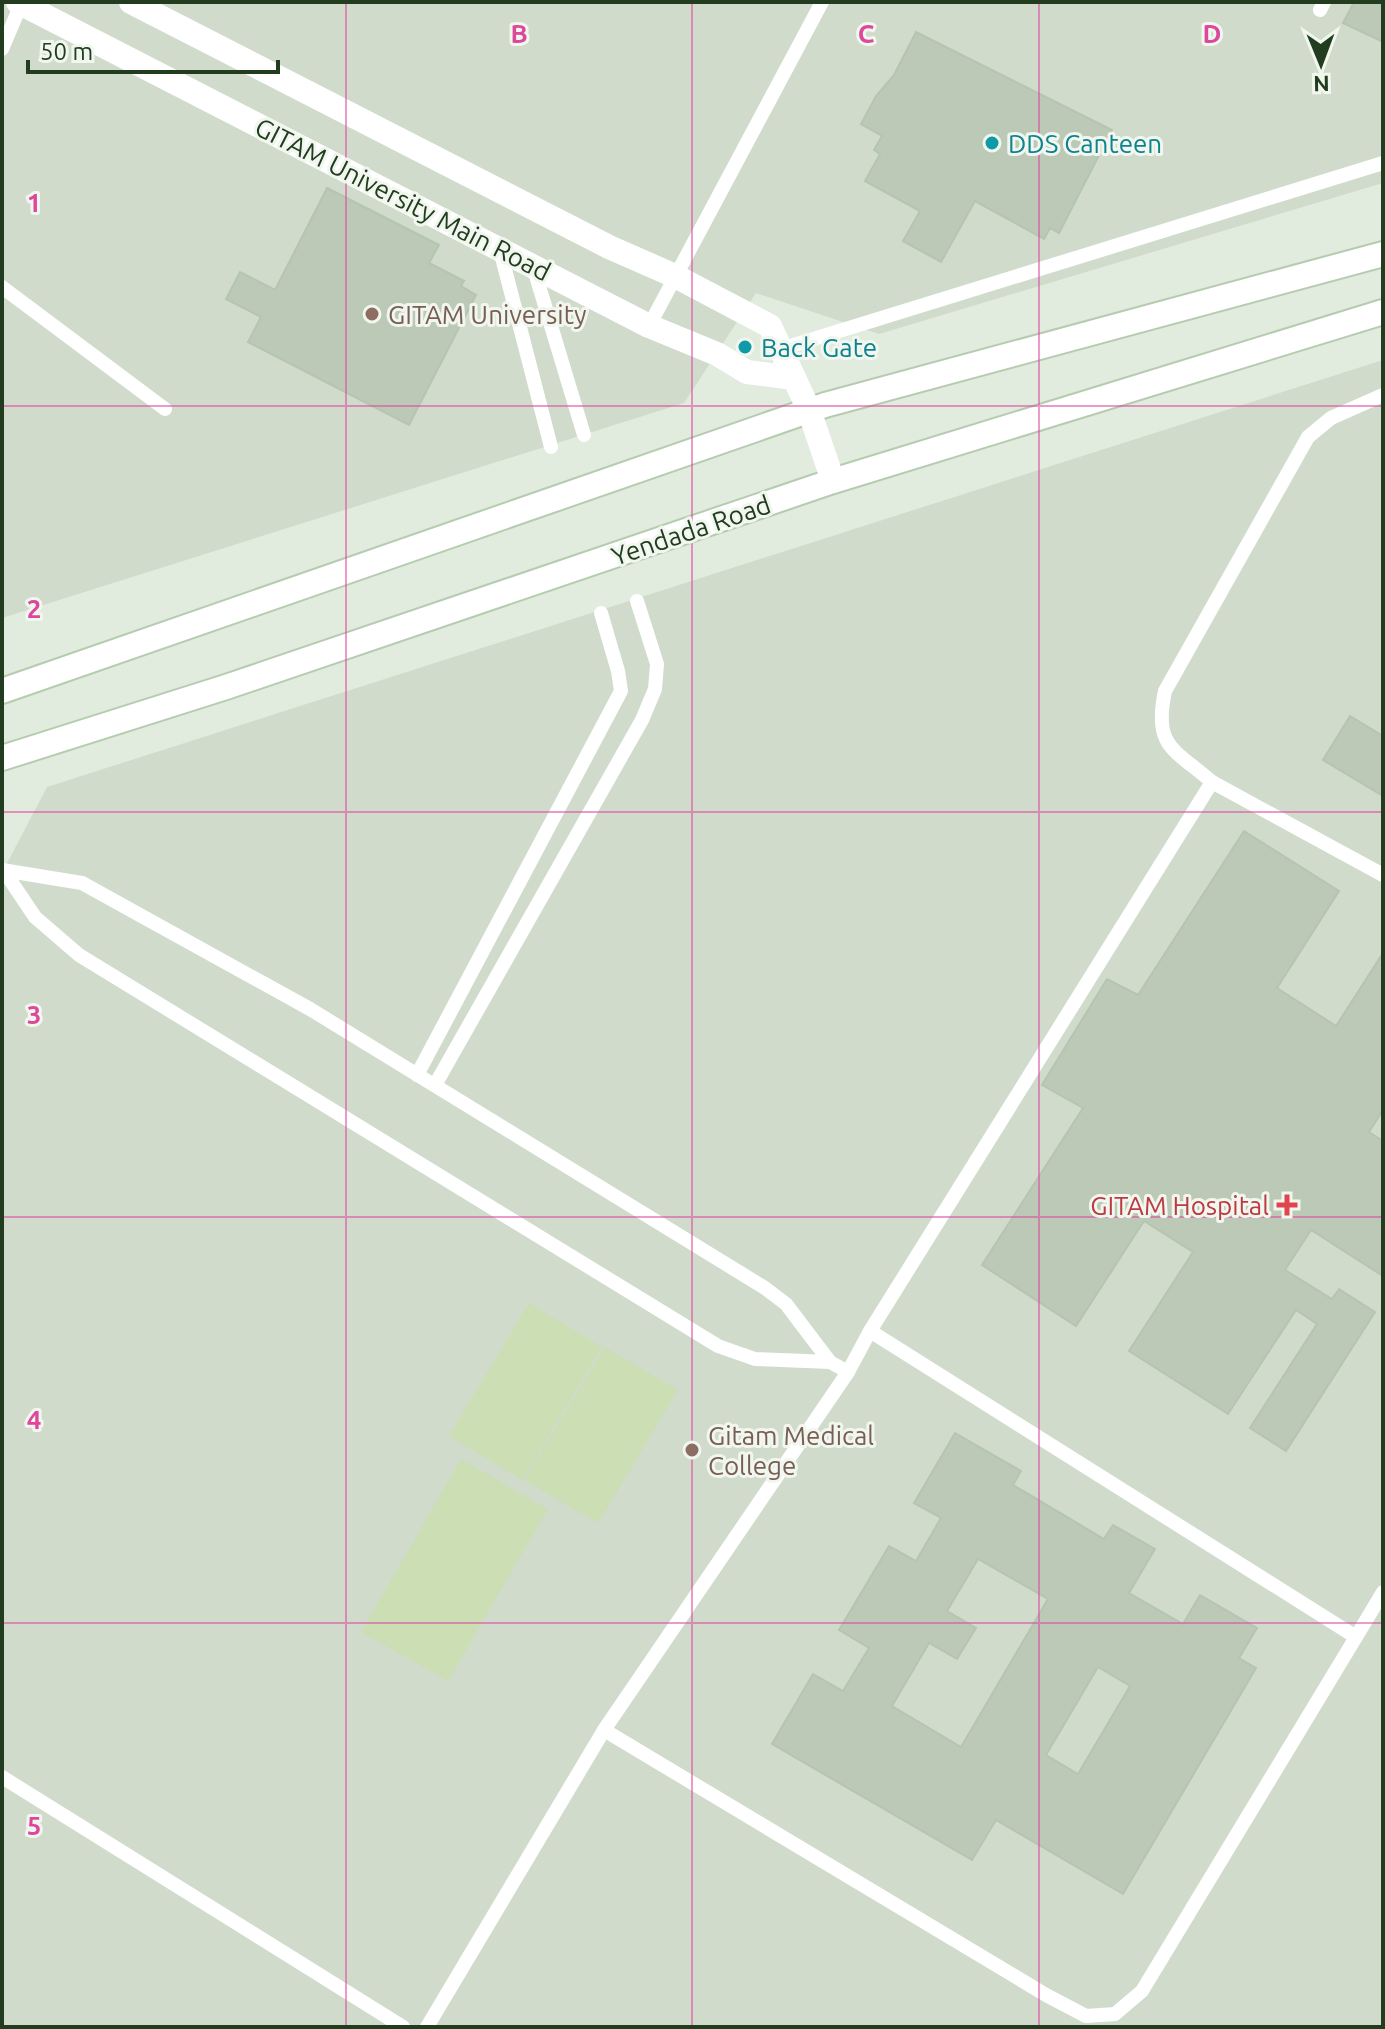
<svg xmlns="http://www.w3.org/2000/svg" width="1385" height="2029" viewBox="0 0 1385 2029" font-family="Ubuntu,sans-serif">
<rect width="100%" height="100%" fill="#e1ebde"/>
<g fill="#d0dbcc">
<polygon points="2,2 1383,2 1383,183 879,334 756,293 684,403 2,618"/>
<polygon points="1383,360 1383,2027 2,2027 2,873 47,787"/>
</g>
<g fill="#ccdeb4">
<polygon points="529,1303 602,1347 522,1480 449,1436"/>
<polygon points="605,1347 678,1390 598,1523 524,1480"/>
<polygon points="461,1459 548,1509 448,1681 361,1632"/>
</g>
<g fill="#bbc9b6" stroke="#b5c5b0" stroke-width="2" fill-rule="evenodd">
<polygon points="1354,2 1383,2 1383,42 1343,23"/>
<polygon points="916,32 1112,130 1059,233 1050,228 1044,239 975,201 941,262 903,241 920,211 865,181 880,154 874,150 882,136 861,124 876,96 894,75"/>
<polygon points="327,188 439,245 429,263 464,281 461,286 476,295 409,425 248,342 261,317 226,299 240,272 275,290"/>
<polygon points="1350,716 1383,736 1383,796 1323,760"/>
<polygon points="1244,831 1339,891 1277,988 1336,1026 1383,953 1383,1110 1369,1132 1383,1141 1383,1276 1311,1230 1285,1270 1332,1299 1339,1289 1375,1312 1286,1451 1250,1428 1317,1324 1296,1310 1228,1414 1129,1351 1193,1252 1144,1221 1076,1326 982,1265 1083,1108 1042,1085 1107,979 1138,995"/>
<path d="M955,1433l66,38 -8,14 91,54 9,-14 42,24 -26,44 54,31 17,-29 57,33 -18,30 17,10 -133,226 -127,-74 -24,40 -200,-116 41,-70 30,17 26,-43 -30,-18 50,-84 27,15 25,-43 -27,-15zM978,1559l70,40 -87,148 -69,-41 37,-63 28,16 19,-31 -29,-17zM1098,1667l32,19 -52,88 -32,-19z"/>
</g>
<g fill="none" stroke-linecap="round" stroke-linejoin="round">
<g stroke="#b5ccb0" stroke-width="28">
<g id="secondary">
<polyline points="2,691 825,405 1383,254"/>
<polyline points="2,758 226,687 833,481 1383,312"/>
</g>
</g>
<g stroke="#fff" stroke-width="14">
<polyline points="1320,10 1324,2"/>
<polyline points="2,49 22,2"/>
<polyline points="500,250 551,447"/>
<polyline points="533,266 584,435"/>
<polyline points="2,287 165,409"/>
<polyline points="649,326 822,2"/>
<polyline points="781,349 1383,163"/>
<path d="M1212,782c-38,-33 -59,-35 -47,-91l143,-254 23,-19 52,-23"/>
<polyline points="2,870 82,883 310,1009 765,1288 786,1304 830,1362 848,1372"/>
<polyline points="4,871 35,917 79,955 718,1346 755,1359 830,1362"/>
<polyline points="417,1075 621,691 618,671 601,613"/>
<polyline points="435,1085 642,720 655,689 657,664 637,601"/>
<polyline points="870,1331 1356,1637 1383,1592"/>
<polyline points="604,1730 1046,1995 1086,2016 1115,2014 1142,1991 1356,1637"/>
<polyline points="2,1777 403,2027"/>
<polyline points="427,2027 604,1730 848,1372 870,1331 1212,782 1383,875"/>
</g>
<g stroke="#fff" stroke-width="24">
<polyline points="18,2 649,326 717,354 747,372 794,378"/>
<polyline points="131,2 609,247 675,276 770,326 809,410 833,481"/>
</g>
<use href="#secondary" stroke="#fff" stroke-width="24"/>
</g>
<path fill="none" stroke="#dd479c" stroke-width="2" stroke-opacity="0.55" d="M346,2v2025M692,2v2025M1039,2v2025M2,406h1381M2,812h1381M2,1217h1381M2,1623h1381"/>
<g fill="#0f9aa8" stroke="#f1f7ee" stroke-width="3">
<circle cx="992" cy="143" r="8"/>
<circle cx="745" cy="347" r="8"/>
</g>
<g fill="#8d6e63" stroke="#f1f7ee" stroke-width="3">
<circle cx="372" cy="314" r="8"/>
<circle cx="692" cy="1450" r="8"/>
</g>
<path fill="#e0444e" stroke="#f1f7ee" stroke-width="3" d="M1283 1193h8v8h8v8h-8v8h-8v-8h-8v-8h8z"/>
<g text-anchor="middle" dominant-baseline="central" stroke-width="6" stroke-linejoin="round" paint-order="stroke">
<g font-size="26" fill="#0d838f" stroke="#f1f7ee" text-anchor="start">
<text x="1008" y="143">DDS Canteen</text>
<text x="761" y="347">Back Gate</text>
</g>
<g font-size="26" fill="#213c1e" stroke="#f1f7ee">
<text transform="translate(403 199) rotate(27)">GITAM University Main Road</text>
<text transform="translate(691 530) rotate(-19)">Yendada Road</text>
</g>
<g font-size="26" fill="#785e54" stroke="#f1f7ee" text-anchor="start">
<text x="388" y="314">GITAM University</text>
<text x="708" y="1435">Gitam Medical<tspan x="708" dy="30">College</tspan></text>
</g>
<g font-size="26" fill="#be3a42" stroke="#f1f7ee" text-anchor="end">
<text x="1269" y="1205">GITAM Hospital</text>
</g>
</g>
<g font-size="26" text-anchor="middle" font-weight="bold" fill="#dd479c" stroke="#f1f7ee" stroke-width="6" stroke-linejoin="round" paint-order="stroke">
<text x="519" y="43">B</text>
<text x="866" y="43">C</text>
<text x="1212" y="43">D</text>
<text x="34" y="212">1</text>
<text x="34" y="618">2</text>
<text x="34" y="1024">3</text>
<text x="34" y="1429">4</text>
<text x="34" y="1835">5</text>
</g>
<rect width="1385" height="2029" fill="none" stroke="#213c1e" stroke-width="8"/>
<g transform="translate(1321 64) rotate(179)" stroke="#f1f7ee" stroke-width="6" paint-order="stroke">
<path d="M0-6L14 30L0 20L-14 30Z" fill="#213c1e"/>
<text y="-12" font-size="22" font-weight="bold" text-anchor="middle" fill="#213c1e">N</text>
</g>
<path d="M28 60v12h250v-12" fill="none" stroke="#213c1e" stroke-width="4"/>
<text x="40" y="60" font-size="24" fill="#213c1e" stroke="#f1f7ee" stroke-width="6" paint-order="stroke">50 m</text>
</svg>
